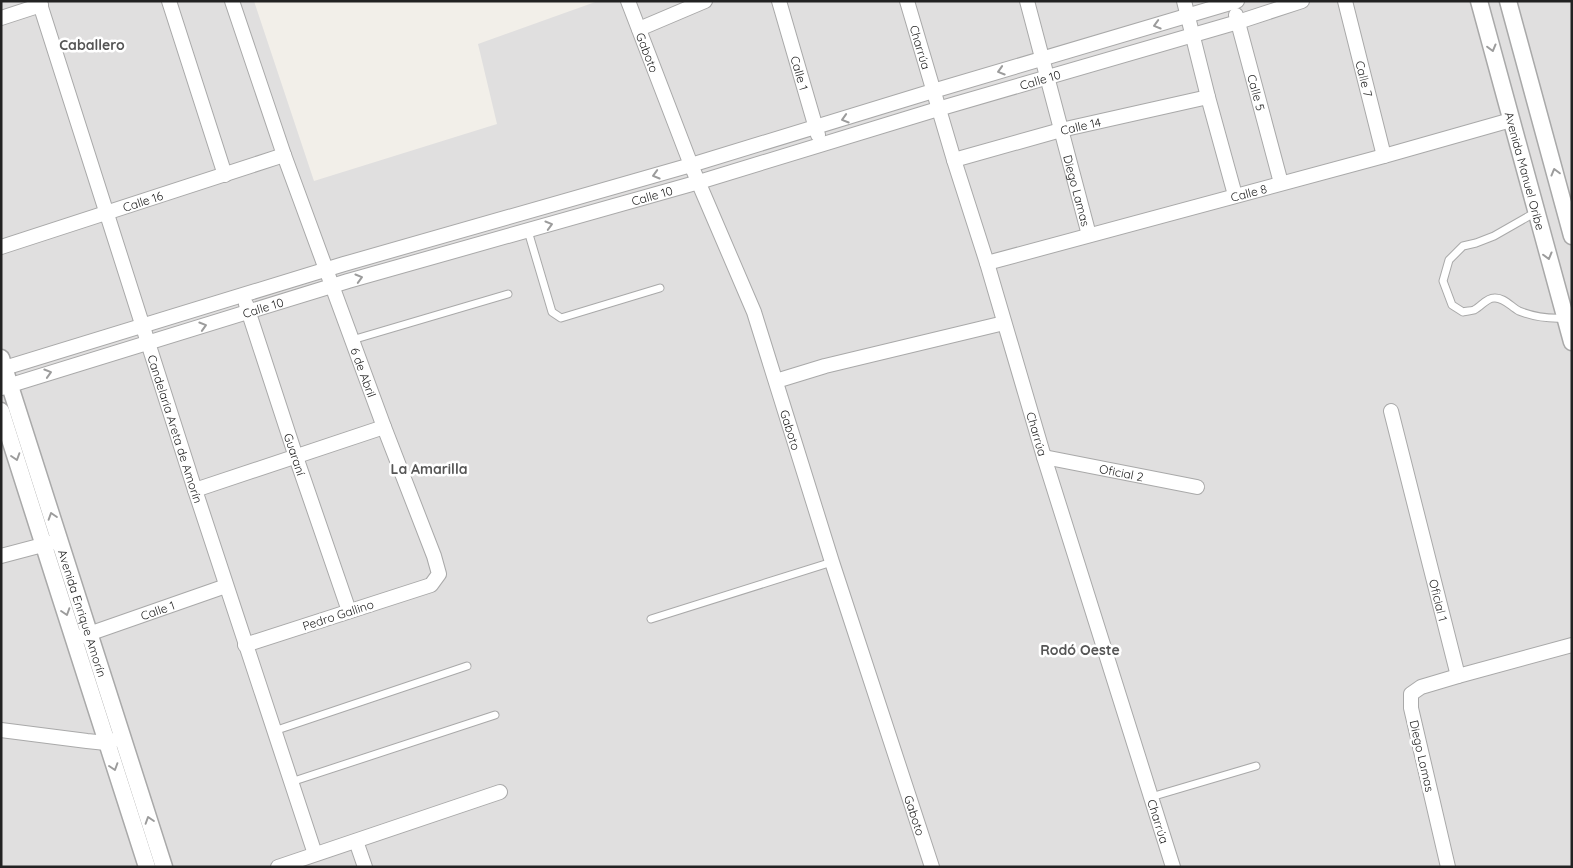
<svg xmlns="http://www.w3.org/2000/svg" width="1573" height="868" viewBox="0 0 1573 868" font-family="Quicksand,sans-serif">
<rect width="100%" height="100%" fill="#f2efe9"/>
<polygon fill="#e0dfdf" points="1,1 254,1 314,181 497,124 478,44 598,1 1572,1 1572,867 1,867"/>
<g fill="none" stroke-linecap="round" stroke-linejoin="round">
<g stroke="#a9a9a9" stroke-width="9">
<g id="service">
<path d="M1536,212l-42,24 -18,7 -13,3 -14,14 -6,21 9,24 11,7c3,-1 8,-1 11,-2 7,-3 12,-12 20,-12 10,-1 17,9 25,13 15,6 30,8 46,7"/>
<polyline points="528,231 552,312 561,318 660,288"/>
<polyline points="352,340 508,294"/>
<polyline points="651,619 832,562"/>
<polyline points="274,731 467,666"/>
<polyline points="291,782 495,715"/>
<polyline points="1151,797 1256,766"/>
</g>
</g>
<g stroke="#a9a9a9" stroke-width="16">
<g id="minor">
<path id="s1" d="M39,1l156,489 120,364"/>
<polyline points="169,1 225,175"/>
<path id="s2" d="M232,1l52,154 100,272 50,129 5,18 -8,11 -186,60"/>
<path id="s3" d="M628,1l63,164 63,147 78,250 100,305"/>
<path id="s4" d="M779,1l39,134"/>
<path id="s5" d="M907,1l47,159 33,103 57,194 129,410"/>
<path id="s6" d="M1027,1l62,234"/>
<polyline points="1184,1 1208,97 1235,195"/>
<path id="s7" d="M1345,1l39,155"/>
<path id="s8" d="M1236,15l45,168"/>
<polyline points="1,18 41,5"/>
<polyline points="639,29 705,1"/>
<path id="s9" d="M954,160l107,-30 147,-33"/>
<path id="s10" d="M1,247l283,-92"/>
<path id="s11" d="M987,263l397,-107 127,-36"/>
<path id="s12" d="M246,304l50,153 53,154"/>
<polyline points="1,369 344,264 691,165 933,91 1237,1"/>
<polyline points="776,381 825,366 1004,323"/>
<path id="s13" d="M1,388l347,-107 351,-99 239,-73 300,-87 64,-21"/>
<path id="s14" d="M1391,411l67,265 114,-31"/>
<path id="s15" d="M1044,457l153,30"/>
<polyline points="195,490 384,427"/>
<polyline points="1,556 54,542"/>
<path id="s16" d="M80,637l146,-51"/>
<polyline points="1,730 87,741 106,743 114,740"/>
<polyline points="356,841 365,867"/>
<polyline points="278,867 500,792"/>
<polyline points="1448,867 1411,708 1411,694 1421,687 1458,676"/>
</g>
</g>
<g stroke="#a9a9a9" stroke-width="19">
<g id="tertiary">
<path id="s17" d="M1479,1l93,341"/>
<polyline points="1508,1 1572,236"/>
<path id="s18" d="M1,358l163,509"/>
<path d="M1,411c49,152 96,304 146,456"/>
</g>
</g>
<use href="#service" stroke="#fff" stroke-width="7"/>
<use href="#minor" stroke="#fff" stroke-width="14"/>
<use href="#tertiary" stroke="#fff" stroke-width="16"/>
</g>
<defs><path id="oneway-chevron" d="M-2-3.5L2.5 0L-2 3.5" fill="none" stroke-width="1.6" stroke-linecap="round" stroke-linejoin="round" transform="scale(1.25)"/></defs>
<g stroke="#9c9c9c">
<use href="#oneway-chevron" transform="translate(1157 25) rotate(164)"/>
<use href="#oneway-chevron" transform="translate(1492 48) rotate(75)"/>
<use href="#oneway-chevron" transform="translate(1001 71) rotate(163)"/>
<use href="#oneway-chevron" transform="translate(845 119) rotate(163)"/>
<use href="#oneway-chevron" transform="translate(1555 172) rotate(-105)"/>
<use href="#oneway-chevron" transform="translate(656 175) rotate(164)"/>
<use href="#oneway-chevron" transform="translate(549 225) rotate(-16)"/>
<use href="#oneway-chevron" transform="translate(1548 256) rotate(75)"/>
<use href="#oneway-chevron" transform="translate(359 278) rotate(-16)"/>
<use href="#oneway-chevron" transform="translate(203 326) rotate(-17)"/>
<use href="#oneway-chevron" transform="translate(48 373) rotate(-17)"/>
<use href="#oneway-chevron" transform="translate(16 457) rotate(72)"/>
<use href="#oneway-chevron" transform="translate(52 516) rotate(-108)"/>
<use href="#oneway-chevron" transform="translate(66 612) rotate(72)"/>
<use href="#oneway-chevron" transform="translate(114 767) rotate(72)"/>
<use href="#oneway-chevron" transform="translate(149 820) rotate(-108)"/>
</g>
<g text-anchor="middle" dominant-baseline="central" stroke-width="5" stroke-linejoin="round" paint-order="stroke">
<g font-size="12" fill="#222" stroke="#fff">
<text stroke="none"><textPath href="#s5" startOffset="48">Charrúa</textPath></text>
<text stroke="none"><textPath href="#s3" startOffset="55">Gaboto</textPath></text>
<text stroke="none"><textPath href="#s4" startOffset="75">Calle 1</textPath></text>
<text stroke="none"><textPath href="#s13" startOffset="1084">Calle 10</textPath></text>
<text stroke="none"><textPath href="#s7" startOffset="80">Calle 7</textPath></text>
<text stroke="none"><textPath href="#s8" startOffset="80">Calle 5</textPath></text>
<text stroke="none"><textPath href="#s9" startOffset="131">Calle 14</textPath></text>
<text stroke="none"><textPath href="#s17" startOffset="176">Avenida Manuel Oribe</textPath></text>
<text stroke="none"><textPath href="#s6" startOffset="196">Diego Lamas</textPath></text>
<text stroke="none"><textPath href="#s11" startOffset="271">Calle 8</textPath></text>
<text stroke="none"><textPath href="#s13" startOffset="679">Calle 10</textPath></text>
<text stroke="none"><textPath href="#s10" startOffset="149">Calle 16</textPath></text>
<text stroke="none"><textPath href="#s13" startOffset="274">Calle 10</textPath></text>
<text stroke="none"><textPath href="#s2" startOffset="394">6 de Abril</textPath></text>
<text stroke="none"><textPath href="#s1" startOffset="449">Candelaria Areta de Amorín</textPath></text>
<text stroke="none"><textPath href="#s3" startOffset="459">Gaboto</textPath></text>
<text stroke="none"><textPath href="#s5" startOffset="452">Charrúa</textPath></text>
<text stroke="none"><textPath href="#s12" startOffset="158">Guaraní</textPath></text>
<text stroke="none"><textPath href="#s15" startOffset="79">Oficial 2</textPath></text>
<text stroke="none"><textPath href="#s14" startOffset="195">Oficial 1</textPath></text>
<text stroke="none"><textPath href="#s16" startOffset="82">Calle 1</textPath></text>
<text stroke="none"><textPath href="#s18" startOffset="268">Avenida Enrique Amorín</textPath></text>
<text transform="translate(338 615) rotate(-18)">Pedro Gallino</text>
<text transform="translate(1422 756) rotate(77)">Diego Lamas</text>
<text stroke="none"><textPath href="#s3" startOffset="864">Gaboto</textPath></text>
<text stroke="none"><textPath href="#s5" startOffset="858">Charrúa</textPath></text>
</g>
<g font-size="14" font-weight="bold" fill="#555" stroke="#fff">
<text x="92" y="45">Caballero</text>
<text x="429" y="469">La Amarilla</text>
<text x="1080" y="650">Rodó Oeste</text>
</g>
</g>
<rect width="1573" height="868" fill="none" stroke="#222222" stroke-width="5"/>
</svg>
